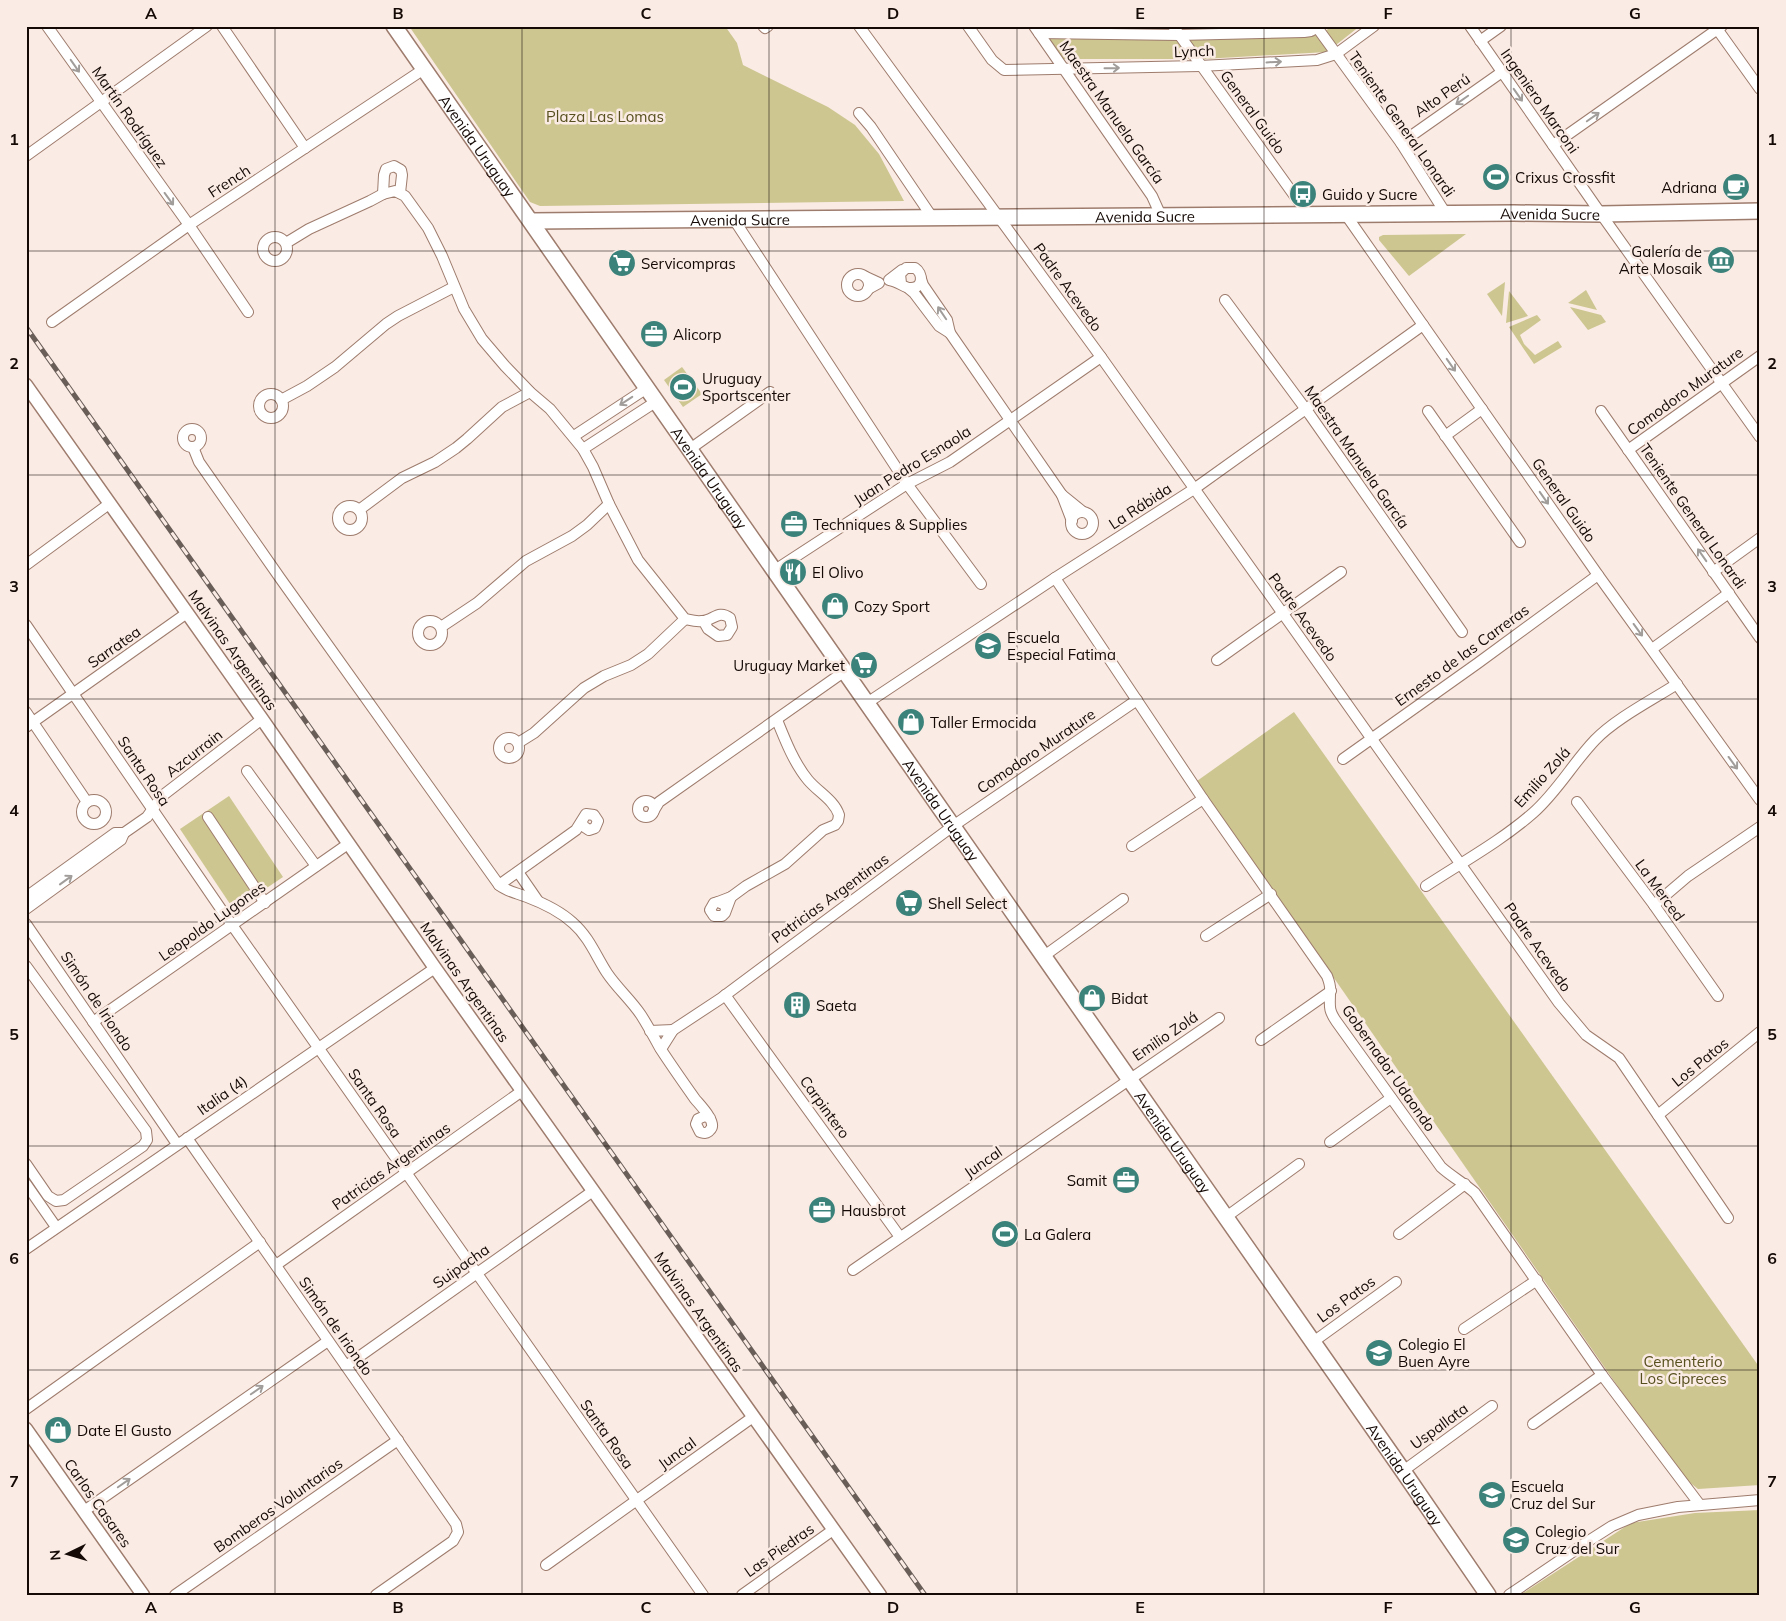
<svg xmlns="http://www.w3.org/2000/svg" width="1786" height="1621" viewBox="0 0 1786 1621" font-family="Mulish,sans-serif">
<rect width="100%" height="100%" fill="#faebe4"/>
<g fill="#cdc690">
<polygon points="409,26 725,26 737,43 743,65 828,107 855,125 879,154 904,201 540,206 530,202"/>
<polygon points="1332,26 1360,26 1327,52 1203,59 1063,59 1047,39 1180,39 1320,35"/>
<polygon points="1466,234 1409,276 1379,240 1379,237 1383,235"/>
<polygon points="1505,282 1502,316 1487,294"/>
<polygon points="1586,290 1597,310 1568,303"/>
<polygon points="1509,291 1528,316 1506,323"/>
<polygon points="1570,307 1601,315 1606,322 1588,330"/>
<polygon points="1537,315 1541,320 1520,335 1524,344 1535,355 1558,341 1562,347 1534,364 1509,327"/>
<polygon points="682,367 702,394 683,407 664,380"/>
<polygon points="1294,712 1760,1368 1760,1485 1698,1489 1678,1473 1197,781"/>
<polygon points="229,796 283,877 234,910 180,829"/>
<polygon points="1760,1510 1760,1595 1520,1595 1631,1523 1695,1513"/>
</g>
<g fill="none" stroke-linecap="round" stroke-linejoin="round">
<g stroke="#9e7c6d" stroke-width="12">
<g id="minor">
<polyline points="47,26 189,225 248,312"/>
<polyline points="222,26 305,148"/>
<polyline points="763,26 765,28 768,26"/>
<polyline points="859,26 1101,357 1559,1003 1586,1035 1619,1058 1728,1218"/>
<polyline points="968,26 992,60 1004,70 1200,66 1317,60 1336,54 1374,26"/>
<polyline points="1034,26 1152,196 1161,216"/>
<polyline points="1173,26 1309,216"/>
<polyline points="1316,26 1401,143 1446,214"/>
<polyline points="1470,26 1601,214 1760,437"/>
<polyline points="1715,26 1760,89"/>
<polyline points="1039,33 1179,35 1304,32 1311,31 1320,26"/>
<polyline points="1480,41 1501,26"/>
<polyline points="859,113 871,127 932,217"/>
<polyline points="1401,143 1502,72"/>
<polyline points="1553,145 1722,26"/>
<polyline points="26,156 207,26"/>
<polyline points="383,194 384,175 386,169 394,166 401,170 402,175 400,193"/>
<polyline points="1346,215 1598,575 1760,800"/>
<polyline points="733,218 907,484 981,584"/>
<circle cx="275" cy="249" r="12"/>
<path d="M286,243l23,-14 61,-28 13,-7 12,-3 10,5 23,32 14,28 22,53 18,30 23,27 25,26 20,17 33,40 10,18 16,37 29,56 47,59c5,1 11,3 17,2 11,0 16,-12 28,-3l2,9 -5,8 -9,1 -10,-7 -4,-7"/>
<circle cx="858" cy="285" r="11"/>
<polyline points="866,277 879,283 868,289"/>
<path d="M901,283l-1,-9 6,-6h9c8,5 9,20 -4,20 -5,1 -13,-7 -22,-8l13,-10"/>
<polyline points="908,288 914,293 939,326 950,333 947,320 923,285 921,279"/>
<polyline points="1225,300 1310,415 1462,632"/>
<polyline points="52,322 189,225 424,69"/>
<polyline points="950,333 1062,495"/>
<circle cx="271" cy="406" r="12"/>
<polyline points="281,400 307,386 335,367 386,324 398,316 454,287"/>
<polyline points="1428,411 1520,542"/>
<polyline points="1601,411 1760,638"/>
<circle cx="192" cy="438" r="9"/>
<polyline points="574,436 647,388"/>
<polyline points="1445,436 1482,409"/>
<path d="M193,447l6,15 81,116 219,307c9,7 18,8 28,12 16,6 33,14 46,26 16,14 23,33 34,50 10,15 24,27 34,42 7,11 13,22 19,33 11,17 23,34 35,51 5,6 23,24 15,31 -3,4 -6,3 -10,2l-4,-8 2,-5 7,-3 5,2"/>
<polyline points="583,449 657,401"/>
<polyline points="690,449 770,392"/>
<polyline points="1628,450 1760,356"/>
<circle cx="350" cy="518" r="12"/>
<polyline points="359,510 402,478 435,462 456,448 467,439 502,407 530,392"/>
<circle cx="1082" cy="523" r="11"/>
<polyline points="1072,521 1062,495 1083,512"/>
<polyline points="26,565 109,504"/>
<polyline points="775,570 907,484 950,462 1101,357"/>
<polyline points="1713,572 1760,538"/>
<path d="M1055,578l148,221 124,177c2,5 4,11 3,17 0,13 -2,16 6,28l105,146c11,10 23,16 34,26l127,182 98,130"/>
<circle cx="430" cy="633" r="12"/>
<polyline points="26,625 225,915 703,1595"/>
<polyline points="441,627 477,603 526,561 572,536 587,525 609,504"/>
<polyline points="1652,649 1729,593"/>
<polyline points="1217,660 1341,572"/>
<polyline points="867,703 1055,578 1194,489 1423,325"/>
<polyline points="26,712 87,802"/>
<polyline points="26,727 187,613"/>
<circle cx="509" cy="748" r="10"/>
<polyline points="518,743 534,733 584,688 604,676 631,665 648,654 685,619"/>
<polyline points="1343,759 1478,663 1598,575"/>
<polyline points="247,771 316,866"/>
<circle cx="94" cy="812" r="12"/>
<circle cx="646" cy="809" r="8"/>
<polyline points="1577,802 1654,905 1718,996"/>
<polyline points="653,812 659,802 845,671"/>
<polyline points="208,817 265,903"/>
<polyline points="124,833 147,817 162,796 262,719"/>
<polyline points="1132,846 1203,799"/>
<polyline points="518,872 538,901"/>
<polyline points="499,885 576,830 586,814 594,815 598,821 595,828 589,830 583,826 582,821"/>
<path d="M1426,886c35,-23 75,-45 107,-73 24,-21 40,-50 62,-73 20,-21 57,-40 82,-56"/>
<polyline points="26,897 115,833 124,833 121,840 26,909"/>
<path d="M718,902l13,-5 15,-11 39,-22 38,-34 12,-5 3,-4 1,-6c-5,-15 -21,-23 -31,-35 -14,-17 -23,-40 -31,-60"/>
<polyline points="1654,905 1688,876 1760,827"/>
<polyline points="726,910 725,905 718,902 714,903 710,910 714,916 722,916 725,913 731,897"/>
<polyline points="26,924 177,1144"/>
<polyline points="1206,936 1271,894"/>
<polyline points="1044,956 1123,899"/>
<polyline points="26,966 146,1131 147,1140 143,1146 64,1200 56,1201 48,1196 26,1164"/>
<polyline points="725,995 900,1237"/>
<polyline points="93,1022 348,844"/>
<polyline points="673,1030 720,999 953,826 1137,700"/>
<polyline points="650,1031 673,1030 661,1049"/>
<polyline points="1261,1040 1331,991"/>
<polyline points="1658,1115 1760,1032"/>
<polyline points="187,1138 456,1524 458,1532 453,1541 376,1595"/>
<polyline points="1330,1142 1391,1098"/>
<polyline points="26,1184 56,1227"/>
<polyline points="1226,1217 1299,1164"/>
<polyline points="1399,1234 1465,1184"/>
<polyline points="26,1249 435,968"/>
<polyline points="276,1265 522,1091"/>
<polyline points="853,1270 1219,1018"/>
<polyline points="1464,1329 1537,1280"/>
<polyline points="1313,1342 1396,1282"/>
<polyline points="346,1366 593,1191"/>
<polyline points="26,1409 260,1242"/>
<polyline points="1533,1424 1602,1375"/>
<polyline points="1403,1471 1492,1406"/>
<polyline points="84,1511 328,1341"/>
<polyline points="546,1565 753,1417"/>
<polyline points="175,1595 398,1440"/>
<polyline points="742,1595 833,1530"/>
<polyline points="1509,1595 1590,1540 1612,1526 1638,1515 1678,1507 1760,1500"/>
</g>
</g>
<g stroke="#9e7c6d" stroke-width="15">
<g id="tertiary">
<polyline points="26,385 262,719 435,968 880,1595"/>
<polyline points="26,1429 143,1595"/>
</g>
</g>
<g stroke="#9e7c6d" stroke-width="18">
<g id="secondary">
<path id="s1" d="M394,26l1009,1445 85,124"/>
<path id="s2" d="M531,221l983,-8 87,1 159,-3"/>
</g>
</g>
<use href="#minor" stroke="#fff" stroke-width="10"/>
<use href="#tertiary" stroke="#fff" stroke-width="12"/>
<use href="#secondary" stroke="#fff" stroke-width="15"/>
<g stroke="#6a5e59" stroke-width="5">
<polyline id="rail" points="26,327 925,1595"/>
</g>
<use href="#rail" stroke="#faebe4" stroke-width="3" stroke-dasharray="9" stroke-linecap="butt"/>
</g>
<defs><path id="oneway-shaft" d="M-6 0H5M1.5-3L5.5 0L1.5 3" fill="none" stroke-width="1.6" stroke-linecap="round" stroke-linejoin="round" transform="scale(1.25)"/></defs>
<g stroke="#a19d9b">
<use href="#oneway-shaft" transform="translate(1274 62) rotate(-3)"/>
<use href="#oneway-shaft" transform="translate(75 66) rotate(55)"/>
<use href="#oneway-shaft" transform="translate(1112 68) rotate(-1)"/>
<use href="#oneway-shaft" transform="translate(1518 95) rotate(55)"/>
<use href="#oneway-shaft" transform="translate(1462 100) rotate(145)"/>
<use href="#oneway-shaft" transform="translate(1593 117) rotate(-35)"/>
<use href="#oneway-shaft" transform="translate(169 199) rotate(54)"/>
<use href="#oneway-shaft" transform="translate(942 313) rotate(-124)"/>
<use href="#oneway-shaft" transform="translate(1451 365) rotate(55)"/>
<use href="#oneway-shaft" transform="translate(626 401) rotate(147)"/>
<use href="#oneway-shaft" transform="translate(1544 498) rotate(55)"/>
<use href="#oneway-shaft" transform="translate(1702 555) rotate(-125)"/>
<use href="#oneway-shaft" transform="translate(1638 630) rotate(54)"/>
<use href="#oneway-shaft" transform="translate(1733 763) rotate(54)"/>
<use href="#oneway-shaft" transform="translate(66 880) rotate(-36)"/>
<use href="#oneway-shaft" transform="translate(257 1390) rotate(-35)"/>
<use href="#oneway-shaft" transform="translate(124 1483) rotate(-35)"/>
</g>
<path fill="none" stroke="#140905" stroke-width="1" stroke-opacity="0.55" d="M275,26v1569M522,26v1569M769,26v1569M1017,26v1569M1264,26v1569M1511,26v1569M26,251h1734M26,475h1734M26,699h1734M26,922h1734M26,1146h1734M26,1370h1734"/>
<defs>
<g id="stadium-disc" transform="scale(1.4375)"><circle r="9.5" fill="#3b827b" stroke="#faebe4"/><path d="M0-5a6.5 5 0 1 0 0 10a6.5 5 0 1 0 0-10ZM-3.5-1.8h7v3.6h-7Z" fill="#fff"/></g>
<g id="cafe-disc" transform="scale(1.4375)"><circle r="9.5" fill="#3b827b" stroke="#faebe4"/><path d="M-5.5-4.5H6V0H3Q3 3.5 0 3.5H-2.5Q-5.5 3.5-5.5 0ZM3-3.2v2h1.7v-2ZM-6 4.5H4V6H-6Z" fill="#fff"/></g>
<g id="bus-disc" transform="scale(1.4375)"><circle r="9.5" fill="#3b827b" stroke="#faebe4"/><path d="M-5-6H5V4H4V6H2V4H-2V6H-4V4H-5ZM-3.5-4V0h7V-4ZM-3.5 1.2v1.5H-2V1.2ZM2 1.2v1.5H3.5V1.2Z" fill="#fff"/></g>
<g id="museum-disc" transform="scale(1.4375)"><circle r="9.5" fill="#3b827b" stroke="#faebe4"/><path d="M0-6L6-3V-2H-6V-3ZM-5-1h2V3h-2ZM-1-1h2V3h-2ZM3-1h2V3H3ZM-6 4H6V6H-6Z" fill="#fff"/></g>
<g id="supermarket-disc" transform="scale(1.4375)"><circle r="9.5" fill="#3b827b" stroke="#faebe4"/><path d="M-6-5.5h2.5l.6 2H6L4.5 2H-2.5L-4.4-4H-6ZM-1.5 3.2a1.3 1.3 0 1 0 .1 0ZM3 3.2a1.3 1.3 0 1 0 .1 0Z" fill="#fff"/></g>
<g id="office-disc" transform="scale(1.4375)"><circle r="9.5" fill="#3b827b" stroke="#faebe4"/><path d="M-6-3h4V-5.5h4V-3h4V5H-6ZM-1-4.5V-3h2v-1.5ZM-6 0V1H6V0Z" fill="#fff"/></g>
<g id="restaurant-disc" transform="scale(1.4375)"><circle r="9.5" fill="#3b827b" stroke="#faebe4"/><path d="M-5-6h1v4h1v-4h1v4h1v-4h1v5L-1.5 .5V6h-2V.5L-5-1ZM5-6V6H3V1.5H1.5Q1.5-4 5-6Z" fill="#fff"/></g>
<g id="shop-disc" transform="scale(1.4375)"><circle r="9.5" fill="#3b827b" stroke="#faebe4"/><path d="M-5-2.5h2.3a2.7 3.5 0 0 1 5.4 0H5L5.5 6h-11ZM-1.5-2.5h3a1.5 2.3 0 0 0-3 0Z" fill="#fff"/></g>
<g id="school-disc" transform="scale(1.4375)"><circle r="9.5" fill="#3b827b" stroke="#faebe4"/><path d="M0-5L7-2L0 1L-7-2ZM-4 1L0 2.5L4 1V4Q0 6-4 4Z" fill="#fff"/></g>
<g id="building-disc" transform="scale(1.4375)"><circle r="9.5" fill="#3b827b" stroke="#faebe4"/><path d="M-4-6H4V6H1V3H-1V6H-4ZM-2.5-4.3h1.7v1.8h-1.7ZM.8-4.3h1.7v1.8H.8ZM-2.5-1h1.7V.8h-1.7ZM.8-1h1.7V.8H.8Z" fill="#fff"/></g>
</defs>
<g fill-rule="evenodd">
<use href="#stadium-disc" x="1496" y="177"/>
<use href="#cafe-disc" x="1736" y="187"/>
<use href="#bus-disc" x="1303" y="194"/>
<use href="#museum-disc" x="1721" y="260"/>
<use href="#supermarket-disc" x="622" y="263"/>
<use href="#office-disc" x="654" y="334"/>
<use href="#stadium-disc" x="683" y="387"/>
<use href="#office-disc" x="794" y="524"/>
<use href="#restaurant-disc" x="793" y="572"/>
<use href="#shop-disc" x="835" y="606"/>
<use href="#school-disc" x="988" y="646"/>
<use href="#supermarket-disc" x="864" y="665"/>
<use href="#shop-disc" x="911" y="722"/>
<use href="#supermarket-disc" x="909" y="903"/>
<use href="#shop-disc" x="1092" y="998"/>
<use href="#building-disc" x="797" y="1005"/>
<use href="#office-disc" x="1126" y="1180"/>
<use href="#office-disc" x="822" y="1210"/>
<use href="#stadium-disc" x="1005" y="1234"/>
<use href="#school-disc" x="1379" y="1353"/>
<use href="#shop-disc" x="58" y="1430"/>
<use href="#school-disc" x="1492" y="1495"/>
<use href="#school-disc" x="1516" y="1540"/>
</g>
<g text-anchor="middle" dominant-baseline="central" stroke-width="5" stroke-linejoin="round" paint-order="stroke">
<g font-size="15" fill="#140905" stroke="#faebe4">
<text transform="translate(1194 51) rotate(-2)">Lynch</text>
<text transform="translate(1442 95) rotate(-35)">Alto Perú</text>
<text transform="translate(1540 101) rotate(55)">Ingeniero Marconi</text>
<text transform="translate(1112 112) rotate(55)">Maestra Manuela García</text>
<text transform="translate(1253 112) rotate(54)">General Guido</text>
<text transform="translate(130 117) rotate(55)">Martín Rodríguez</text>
<text transform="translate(1402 124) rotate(55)">Teniente General Lonardi</text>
<text stroke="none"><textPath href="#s1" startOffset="146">Avenida Uruguay</textPath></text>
<text transform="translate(229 181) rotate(-33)">French</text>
<text stroke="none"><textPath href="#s2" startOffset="1019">Avenida Sucre</textPath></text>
<text stroke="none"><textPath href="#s2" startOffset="614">Avenida Sucre</textPath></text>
<text stroke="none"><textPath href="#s2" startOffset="209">Avenida Sucre</textPath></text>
<text transform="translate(1068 287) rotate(54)">Padre Acevedo</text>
<text transform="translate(1685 391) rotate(-36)">Comodoro Murature</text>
<text transform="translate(1357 457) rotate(55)">Maestra Manuela García</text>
<text transform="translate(912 465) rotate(-32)">Juan Pedro Esnaola</text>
<text stroke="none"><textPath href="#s1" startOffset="551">Avenida Uruguay</textPath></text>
<text transform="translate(1564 500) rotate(55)">General Guido</text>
<text transform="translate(1140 506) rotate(-33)">La Rábida</text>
<text transform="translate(1693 516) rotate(55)">Teniente General Lonardi</text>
<text transform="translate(1303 617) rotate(54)">Padre Acevedo</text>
<text transform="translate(114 647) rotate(-35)">Sarratea</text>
<text transform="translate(233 650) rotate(55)">Malvinas Argentinas</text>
<text transform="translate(1462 655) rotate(-36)">Ernesto de las Carreras</text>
<text transform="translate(1036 751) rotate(-34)">Comodoro Murature</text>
<text transform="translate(194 753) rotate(-38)">Azcurrain</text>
<text transform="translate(144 771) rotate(56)">Santa Rosa</text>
<text transform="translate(1542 777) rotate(-48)">Emilio Zolá</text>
<text stroke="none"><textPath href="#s1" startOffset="956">Avenida Uruguay</textPath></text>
<text transform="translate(1660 890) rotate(54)">La Merced</text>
<text transform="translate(830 898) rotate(-36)">Patricias Argentinas</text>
<text transform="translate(212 921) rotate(-35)">Leopoldo Lugones</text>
<text transform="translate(1538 947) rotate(55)">Padre Acevedo</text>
<text transform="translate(465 982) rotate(55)">Malvinas Argentinas</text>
<text transform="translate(97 1001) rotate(56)">Simón de Iriondo</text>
<text transform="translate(1165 1036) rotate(-34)">Emilio Zolá</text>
<text transform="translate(1700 1062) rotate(-39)">Los Patos</text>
<text transform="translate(1389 1068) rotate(55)">Gobernador Udaondo</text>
<text transform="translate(222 1095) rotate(-35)">Italia (4)</text>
<text transform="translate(375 1103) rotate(55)">Santa Rosa</text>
<text transform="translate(825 1107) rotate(54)">Carpintero</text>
<text stroke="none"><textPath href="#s1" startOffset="1361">Avenida Uruguay</textPath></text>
<text transform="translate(983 1162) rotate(-35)">Juncal</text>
<text transform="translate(391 1166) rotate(-35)">Patricias Argentinas</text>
<text transform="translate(461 1266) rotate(-35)">Suipacha</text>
<text transform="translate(1346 1299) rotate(-36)">Los Patos</text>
<text transform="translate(699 1312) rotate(55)">Malvinas Argentinas</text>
<text transform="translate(336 1326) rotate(55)">Simón de Iriondo</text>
<text transform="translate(1439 1426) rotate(-36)">Uspallata</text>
<text transform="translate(607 1434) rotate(55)">Santa Rosa</text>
<text transform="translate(677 1453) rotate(-36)">Juncal</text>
<text stroke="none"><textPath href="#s1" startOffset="1766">Avenida Uruguay</textPath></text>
<text transform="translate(98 1503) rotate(55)">Carlos Casares</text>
<text transform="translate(278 1505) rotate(-35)">Bomberos Voluntarios</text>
<text transform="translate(779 1550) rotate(-35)">Las Piedras</text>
</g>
<g font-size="15" fill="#57501e" stroke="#faebe4">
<text x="605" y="116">Plaza Las Lomas</text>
<text x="1683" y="1361">Cementerio<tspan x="1683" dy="17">Los Cipreces</tspan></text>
</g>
<g font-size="15" fill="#140905" stroke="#faebe4" text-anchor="start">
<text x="1515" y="177">Crixus Crossfit</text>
<text x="1717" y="187" text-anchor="end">Adriana</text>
<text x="1322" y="194">Guido y Sucre</text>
<text x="1702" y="251" text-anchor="end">Galería de<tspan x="1702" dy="17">Arte Mosaik</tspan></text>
<text x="641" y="263">Servicompras</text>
<text x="673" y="334">Alicorp</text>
<text x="702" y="378">Uruguay<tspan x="702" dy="17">Sportscenter</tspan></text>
<text x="813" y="524">Techniques &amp; Supplies</text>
<text x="812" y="572">El Olivo</text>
<text x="854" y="606">Cozy Sport</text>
<text x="1007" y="637">Escuela<tspan x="1007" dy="17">Especial Fatima</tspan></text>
<text x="845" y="665" text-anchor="end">Uruguay Market</text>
<text x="930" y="722">Taller Ermocida</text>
<text x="928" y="903">Shell Select</text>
<text x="1111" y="998">Bidat</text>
<text x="816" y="1005">Saeta</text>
<text x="1107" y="1180" text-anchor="end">Samit</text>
<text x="841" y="1210">Hausbrot</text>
<text x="1024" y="1234">La Galera</text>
<text x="1398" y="1344">Colegio El<tspan x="1398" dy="17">Buen Ayre</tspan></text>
<text x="77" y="1430">Date El Gusto</text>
<text x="1511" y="1486">Escuela<tspan x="1511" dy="17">Cruz del Sur</tspan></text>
<text x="1535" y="1531">Colegio<tspan x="1535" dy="17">Cruz del Sur</tspan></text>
</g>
</g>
<rect width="1786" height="1621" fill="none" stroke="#faebe4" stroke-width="55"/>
<g transform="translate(68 1554) rotate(265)" stroke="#faebe4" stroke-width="4" paint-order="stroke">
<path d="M0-4L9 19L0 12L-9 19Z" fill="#140905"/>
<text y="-8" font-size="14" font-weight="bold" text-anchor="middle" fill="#140905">N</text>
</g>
<rect x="28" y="28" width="1730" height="1566" fill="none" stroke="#140905" stroke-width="2"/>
<g font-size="16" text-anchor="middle" font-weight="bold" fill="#140905">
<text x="151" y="19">A</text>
<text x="398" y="19">B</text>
<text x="646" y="19">C</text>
<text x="893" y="19">D</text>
<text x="1140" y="19">E</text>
<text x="1388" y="19">F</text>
<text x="1635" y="19">G</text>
<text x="14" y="145">1</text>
<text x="1772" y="145">1</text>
<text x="14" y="369">2</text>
<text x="1772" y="369">2</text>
<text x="14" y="592">3</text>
<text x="1772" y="592">3</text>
<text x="14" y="816">4</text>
<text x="1772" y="816">4</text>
<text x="14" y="1040">5</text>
<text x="1772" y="1040">5</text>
<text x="14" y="1264">6</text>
<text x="1772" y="1264">6</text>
<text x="14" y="1487">7</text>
<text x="1772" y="1487">7</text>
<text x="151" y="1613">A</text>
<text x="398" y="1613">B</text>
<text x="646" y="1613">C</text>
<text x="893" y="1613">D</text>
<text x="1140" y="1613">E</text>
<text x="1388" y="1613">F</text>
<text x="1635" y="1613">G</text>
</g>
</svg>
